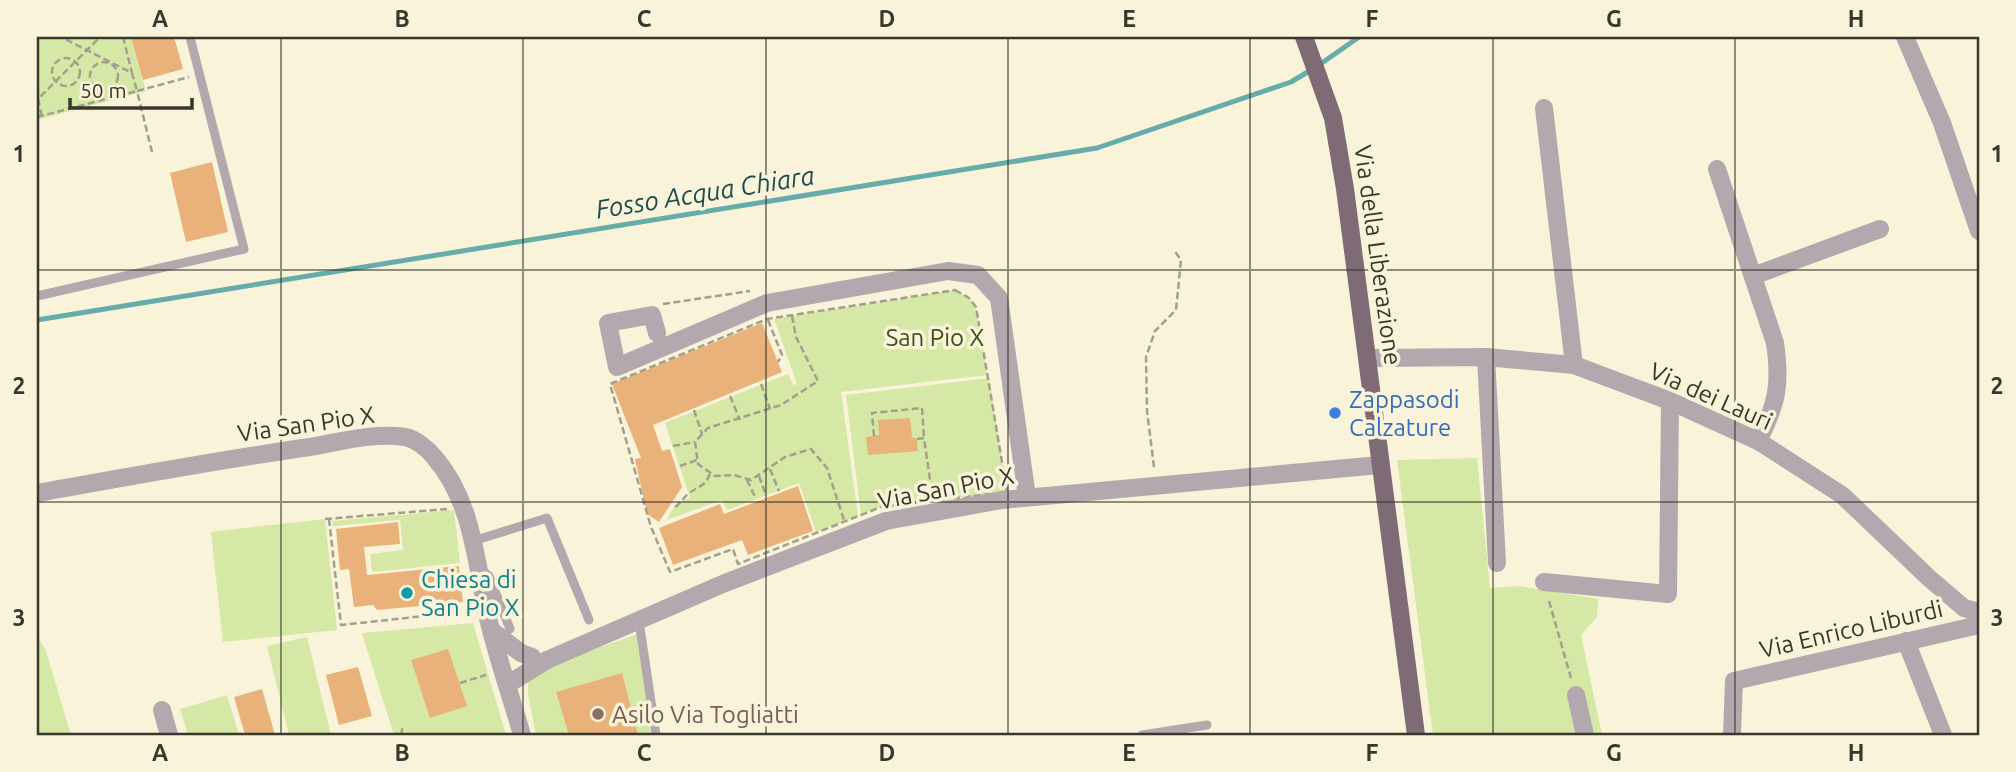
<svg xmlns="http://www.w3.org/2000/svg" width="2016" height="772" viewBox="0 0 2016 772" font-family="Ubuntu,sans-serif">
<rect width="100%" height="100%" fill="#f8f3d9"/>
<g fill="#d6e8a5">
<polygon points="37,37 131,37 146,91 37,120"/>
<polygon points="955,290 969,298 976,307 987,375 841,392 858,516 816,532 799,483 727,510 722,500 666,520 677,503 690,498 665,423 788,374 793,385 797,384 774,319"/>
<polygon points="989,378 1007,492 881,507 861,514 846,395"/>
<polygon points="1477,458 1490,588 1520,586 1598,599 1597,617 1581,635 1602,735 1433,735 1397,460"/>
<polygon points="454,510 460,563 372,572 370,554 403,550 400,520 333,526 332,521"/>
<polygon points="325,519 337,630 223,642 211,532"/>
<polygon points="473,623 506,735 394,735 362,633"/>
<polygon points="638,634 651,735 536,735 528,694 528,680 550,665"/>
<polygon points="37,635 46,651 71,735 37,735"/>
<polygon points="307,637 331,735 289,735 267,646"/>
<polygon points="227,695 239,735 188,735 180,709"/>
</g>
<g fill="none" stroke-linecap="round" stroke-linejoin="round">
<g stroke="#65acab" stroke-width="5">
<polyline points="1319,65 1359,37"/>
<polyline points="37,320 1097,148 1291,82 1311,70"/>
</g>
</g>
<g fill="#e8b27a">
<polygon points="131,37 174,37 183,69 143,80"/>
<polygon points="212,162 228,232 186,242 170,173"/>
<polygon points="762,323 782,372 653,425 662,451 670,449 682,487 659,522 647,514 635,459 641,458 612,384"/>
<polygon points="910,418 912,437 917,439 918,451 868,455 866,437 879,435 878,420"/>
<polygon points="798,486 813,531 748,555 742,540 673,565 659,528 720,504 724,514"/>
<polygon points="398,522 400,544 364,547 367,575 459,566 463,602 377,610 373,605 354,607 349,569 340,570 336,529"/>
<polygon points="448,649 467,706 430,718 411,660"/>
<polygon points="358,667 372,716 339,725 326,675"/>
<polygon points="622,673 638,735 569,735 556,692"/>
<polygon points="262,689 275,735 245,735 234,697"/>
</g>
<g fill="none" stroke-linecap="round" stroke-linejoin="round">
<g stroke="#a39f8c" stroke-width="2.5" stroke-dasharray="7 3.5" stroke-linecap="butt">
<polyline points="123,37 132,73"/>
<circle cx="66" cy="72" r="14"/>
<circle cx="104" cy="76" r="14"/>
<polyline points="42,116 38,99 100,37"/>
<polyline points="37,117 137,91 132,73 61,37"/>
<polyline points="152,152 137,91 189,77"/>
<polygon points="955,290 969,298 976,307 1007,492 881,507 738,564 733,549 670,572 651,527 610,384 767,319"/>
<polyline points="663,304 750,291"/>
<polyline points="792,316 796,337 818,381 781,405 708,428 695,442 698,464 715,476 734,475 751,480 785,457 811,449 827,468 844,520"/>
<polyline points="768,320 782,355 778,362"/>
<polyline points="761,384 770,409"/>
<polyline points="730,396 740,420"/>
<polyline points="694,410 702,434"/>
<polyline points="874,436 872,413 922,408 924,438"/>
<polyline points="917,439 924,438 932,494"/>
<polyline points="673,446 695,442"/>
<polyline points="680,466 697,460"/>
<polyline points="1154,467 1147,411 1146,357 1155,331 1176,310 1181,260 1174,250"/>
<polyline points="770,469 779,491"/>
<polyline points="759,476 766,495"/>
<polyline points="747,480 756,499"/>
<path d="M675,507c6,-4 8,-9 13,-13 10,-8 18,-7 22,-21"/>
<polyline points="325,519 447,509"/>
<polyline points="329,519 341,625 470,611"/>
<polyline points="1549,601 1571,678"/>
<polyline points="460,683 486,675"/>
<polyline points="401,735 403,725"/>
</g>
<g stroke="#b3a8ae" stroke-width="9">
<polyline points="37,296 244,249 190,37"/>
<polyline points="473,541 547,518 589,620"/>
<polyline points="483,571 489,576 510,629"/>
<polyline points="639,621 656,735"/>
<polyline points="1142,735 1207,725"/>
</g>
<g stroke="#b3a8ae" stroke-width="18">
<polyline points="1544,108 1574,365"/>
<path d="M1717,169l58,174c6,42 2,61 -17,98"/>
<polyline points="1753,276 1880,229"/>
<polyline points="657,333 652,315 608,323 617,367 767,303 948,271 978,275 999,298 1027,497"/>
<polyline points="1486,357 1497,563"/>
<polyline points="1368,358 1486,357 1574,365 1670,401 1758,441 1842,495 1929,578 1964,608 1979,612"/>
<path d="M37,493c91,-16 181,-33 273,-46 29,-5 65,-15 95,-10 11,2 23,12 30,21 38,44 41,106 53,160 9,39 23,78 34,117"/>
<polyline points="1544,582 1668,594 1670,401"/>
<polyline points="492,631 521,653 532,657"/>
<polyline points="1906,641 1943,735"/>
<polyline points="508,684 547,660 725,583 886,521 1002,500 1379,465"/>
<polyline points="1576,695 1585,735"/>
<polyline points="162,710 169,735"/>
<polyline points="1732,735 1734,681 1979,625"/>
</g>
<polyline stroke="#b3a8ae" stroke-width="18" points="1905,37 1942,123 1979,231"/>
<polyline stroke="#7f6b76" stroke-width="18" points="1304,37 1333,118 1345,189 1416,735"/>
</g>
<path fill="none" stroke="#39362c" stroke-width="2" stroke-opacity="0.55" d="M281,37v698M523,37v698M766,37v698M1008,37v698M1250,37v698M1493,37v698M1735,37v698M37,270h1942M37,502h1942"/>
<circle fill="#3f7fe0" stroke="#f8f3d9" stroke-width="2.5" cx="1335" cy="413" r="7"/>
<circle fill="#0f9aa8" stroke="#f8f3d9" stroke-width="2.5" cx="407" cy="593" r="7"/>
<circle fill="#8d6e63" stroke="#f8f3d9" stroke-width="2.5" cx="598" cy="714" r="7"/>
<g text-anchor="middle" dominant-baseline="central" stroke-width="7" stroke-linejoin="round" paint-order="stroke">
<g font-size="24" fill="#39362c" stroke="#f8f3d9">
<text transform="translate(1378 255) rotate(82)">Via della Liberazione</text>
<text transform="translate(1711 396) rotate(24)">Via dei Lauri</text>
<text transform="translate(306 424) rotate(-8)">Via San Pio X</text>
<text transform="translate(946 488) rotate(-11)">Via San Pio X</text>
<text transform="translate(1851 629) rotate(-13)">Via Enrico Liburdi</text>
</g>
<g font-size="24" fill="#424d1a" stroke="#f8f3d9">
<text x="935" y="337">San Pio X</text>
</g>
<g font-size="24" fill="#366cbe" stroke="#f8f3d9" text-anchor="start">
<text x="1349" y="399">Zappasodi<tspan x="1349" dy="28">Calzature</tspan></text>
</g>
<g font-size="24" fill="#0d838f" stroke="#f8f3d9" text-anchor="start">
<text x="421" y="579">Chiesa di<tspan x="421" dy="28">San Pio X</tspan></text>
</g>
<g font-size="24" fill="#785e54" stroke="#f8f3d9" text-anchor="start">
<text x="612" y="714">Asilo Via Togliatti</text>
</g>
<g font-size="26" font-style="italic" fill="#1e4d4e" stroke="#f8f3d9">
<text transform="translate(705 192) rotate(-9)">Fosso Acqua Chiara</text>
</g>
</g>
<rect width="2016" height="772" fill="none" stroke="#f8f3d9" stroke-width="77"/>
<path d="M70 98v10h122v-10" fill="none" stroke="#39362c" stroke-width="3.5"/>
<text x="80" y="98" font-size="21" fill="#39362c" stroke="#f8f3d9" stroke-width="5" paint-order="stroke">50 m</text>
<rect x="38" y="38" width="1940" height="696" fill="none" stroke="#39362c" stroke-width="2.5"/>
<g font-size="23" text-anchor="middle" font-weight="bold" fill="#39362c">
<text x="160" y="27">A</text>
<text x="402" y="27">B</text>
<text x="644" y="27">C</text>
<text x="887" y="27">D</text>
<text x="1129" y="27">E</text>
<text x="1372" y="27">F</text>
<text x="1614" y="27">G</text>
<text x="1856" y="27">H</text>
<text x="19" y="162">1</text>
<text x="1997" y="162">1</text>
<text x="19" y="394">2</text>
<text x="1997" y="394">2</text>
<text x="19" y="626">3</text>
<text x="1997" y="626">3</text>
<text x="160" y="761">A</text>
<text x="402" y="761">B</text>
<text x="644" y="761">C</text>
<text x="887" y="761">D</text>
<text x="1129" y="761">E</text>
<text x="1372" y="761">F</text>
<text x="1614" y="761">G</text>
<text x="1856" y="761">H</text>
</g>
</svg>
